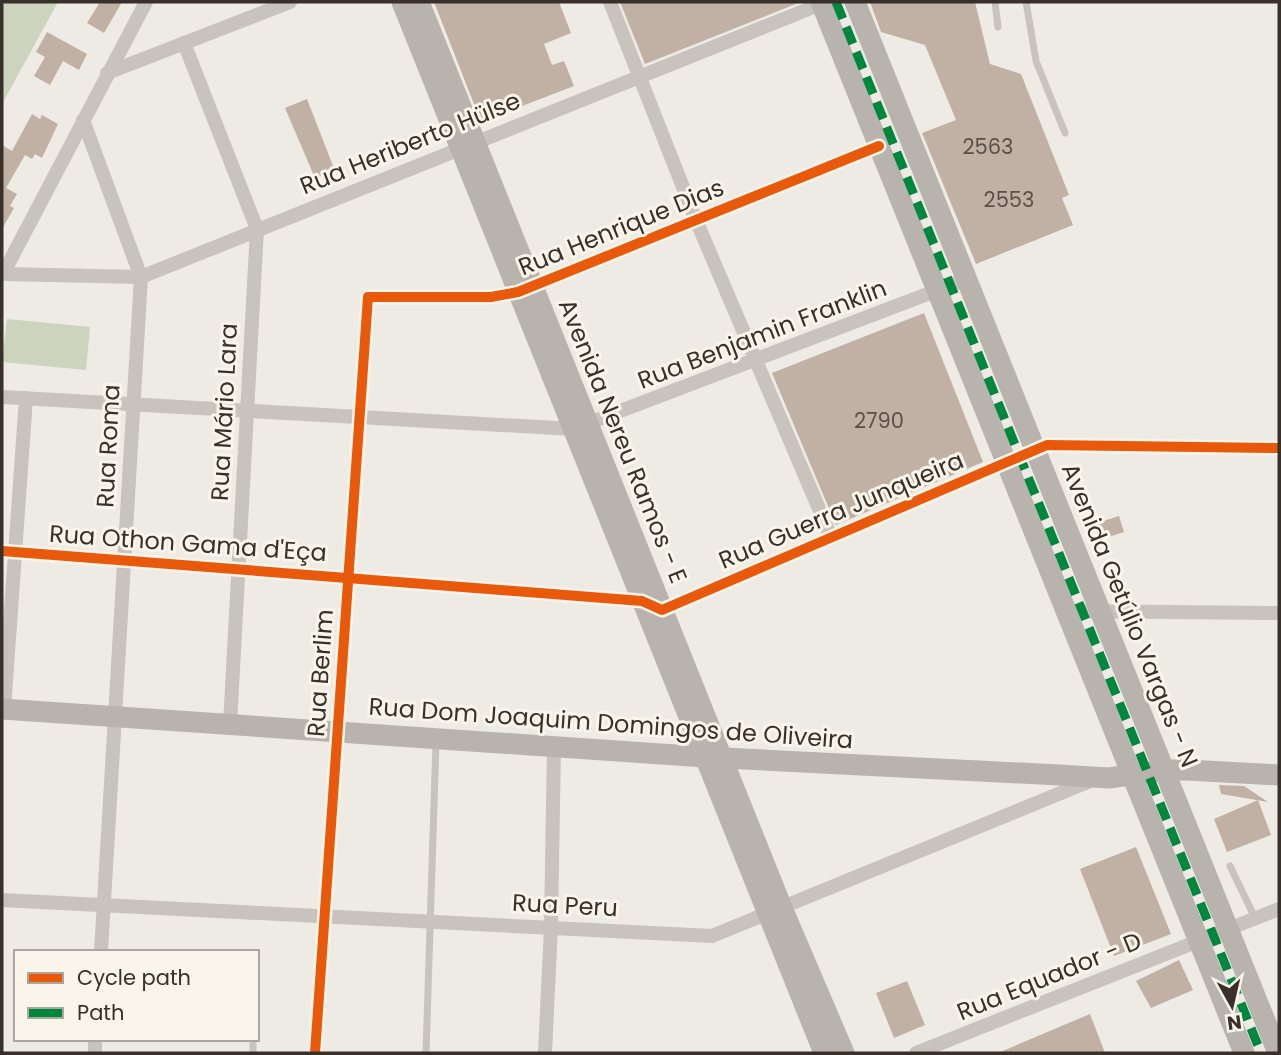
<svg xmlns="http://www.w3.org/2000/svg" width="1281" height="1055" viewBox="0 0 1281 1055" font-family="Poppins,sans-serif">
<rect width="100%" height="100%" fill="#eeebe4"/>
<g fill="#cdd4be">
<polygon points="2,2 58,2 2,104"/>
<polygon points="7,319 90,327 86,370 2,362"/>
</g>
<g fill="#c1b1a5">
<polygon points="100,2 122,2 104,33 87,23"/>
<polygon points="434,2 559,2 571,33 544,44 552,65 564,61 574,86 481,122"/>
<polygon points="620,2 801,2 645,64"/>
<polygon points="870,2 975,2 990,64 1021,74 1069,195 1062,198 1073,225 976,264 922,133 956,120 925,45 881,32"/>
<polygon points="47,32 87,54 79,70 63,61 50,85 34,76 45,57 36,52"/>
<polygon points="307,99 335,171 315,178 285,108"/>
<polygon points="32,114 40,119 42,115 58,124 42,158 35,154 32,159 25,155 6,188 17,194 10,206 14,208 2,229 2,145 12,151"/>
<polygon points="924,313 983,462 836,525 772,373"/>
<polygon points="1119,516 1124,532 1099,540 1094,524"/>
<polygon points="1219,785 1244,786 1268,802 1221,794"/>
<polygon points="1258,800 1271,835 1227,852 1214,819"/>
<polygon points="1136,847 1171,934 1114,956 1080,869"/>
<polygon points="1179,960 1193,990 1151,1008 1136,981"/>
<polygon points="907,981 925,1025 894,1038 876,993"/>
<polygon points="1090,1014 1105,1053 998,1053 1071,1022"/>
</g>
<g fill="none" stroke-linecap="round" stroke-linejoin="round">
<g stroke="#c8c3bc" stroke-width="7">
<polyline points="995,2 998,27"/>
<polyline points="1026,2 1036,61 1065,133"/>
<polyline points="1230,866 1255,918"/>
<polyline points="253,1053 253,1039"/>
<polyline points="426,1053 436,742"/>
</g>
<g stroke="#c8c3bc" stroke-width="14">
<polyline points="146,2 3,274 141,277 826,2"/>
<polyline points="610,2 696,220 831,537"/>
<polyline points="184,43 257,229 230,724"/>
<polyline points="107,73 290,2"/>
<polyline points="83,120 141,277 101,952"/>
<polyline points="2,397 573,429 967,279"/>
<polyline points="2,551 642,601 662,610 1047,445 1279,448"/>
<polyline points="1067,611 1279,613"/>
<polyline points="4,709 26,398"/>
<polyline points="2,900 712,936 1095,779"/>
<polyline points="95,1053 95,1039"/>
<polyline points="315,1053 368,297 491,297 518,292 879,146"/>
<polyline points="545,1053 551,926 554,745"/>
<polyline points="916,1053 1279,909"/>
</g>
<g stroke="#b8b3ac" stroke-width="21">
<polyline points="402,2 824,1053"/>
<polyline points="419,2 782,908 844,1053"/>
<polyline points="821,2 1244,1053"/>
<polyline points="855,2 1278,1053"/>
<polyline points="2,709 705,757 1059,775 1109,778 1165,770 1187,770 1279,775"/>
</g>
<polyline stroke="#00873e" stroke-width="9" stroke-dasharray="18 9" stroke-linecap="butt" points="836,2 1261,1053"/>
<g stroke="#faf5eb" stroke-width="15">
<g id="cycleway">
<polyline points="2,551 642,601 662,610 1047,445 1279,448"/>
<polyline points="315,1053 368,297 491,297 518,292 879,146"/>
</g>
</g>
<use href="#cycleway" stroke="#e8590c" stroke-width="10"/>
</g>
<g text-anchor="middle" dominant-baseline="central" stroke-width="6" stroke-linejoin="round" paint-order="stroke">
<g font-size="21" fill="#5b5049">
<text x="988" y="146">2563</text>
<text x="1009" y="199">2553</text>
<text x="879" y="420">2790</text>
</g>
<g font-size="24" fill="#39302a" stroke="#faf5eb">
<text transform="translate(410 143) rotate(-22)">Rua Heriberto Hülse</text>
<text transform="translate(621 227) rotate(-22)">Rua Henrique Dias</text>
<text transform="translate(762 334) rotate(-21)">Rua Benjamin Franklin</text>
<text transform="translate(224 412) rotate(-87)">Rua Mário Lara</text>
<text transform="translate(623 441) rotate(68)">Avenida Nereu Ramos - E</text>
<text transform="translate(108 446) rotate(-87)">Rua Roma</text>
<text transform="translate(841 510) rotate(-23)">Rua Guerra Junqueira</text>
<text transform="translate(188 543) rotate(4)">Rua Othon Gama d'Eça</text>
<text transform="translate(1130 615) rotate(68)">Avenida Getúlio Vargas - N</text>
<text transform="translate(320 673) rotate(-86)">Rua Berlim</text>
<text transform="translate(611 723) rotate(4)">Rua Dom Joaquim Domingos de Oliveira</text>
<text transform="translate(565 905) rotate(3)">Rua Peru</text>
<text transform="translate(1049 976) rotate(-22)">Rua Equador - D</text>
</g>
</g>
<rect width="1281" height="1055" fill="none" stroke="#39302a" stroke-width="7"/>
<rect x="14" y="950" width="245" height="91" fill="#faf5eb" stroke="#ada69e" stroke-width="2"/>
<rect x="28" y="973" width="35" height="10" fill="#e8590c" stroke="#ada69e" stroke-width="2"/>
<text x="77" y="985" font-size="21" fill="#39302a">Cycle path</text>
<rect x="28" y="1008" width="35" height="10" fill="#00873e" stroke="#ada69e" stroke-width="2"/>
<text x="77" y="1020" font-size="21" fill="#39302a">Path</text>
<g transform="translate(1232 1006) rotate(172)" stroke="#faf5eb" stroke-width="5" paint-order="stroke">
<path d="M0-5L12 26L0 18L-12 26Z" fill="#39302a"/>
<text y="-10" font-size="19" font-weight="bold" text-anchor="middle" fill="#39302a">N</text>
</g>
</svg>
